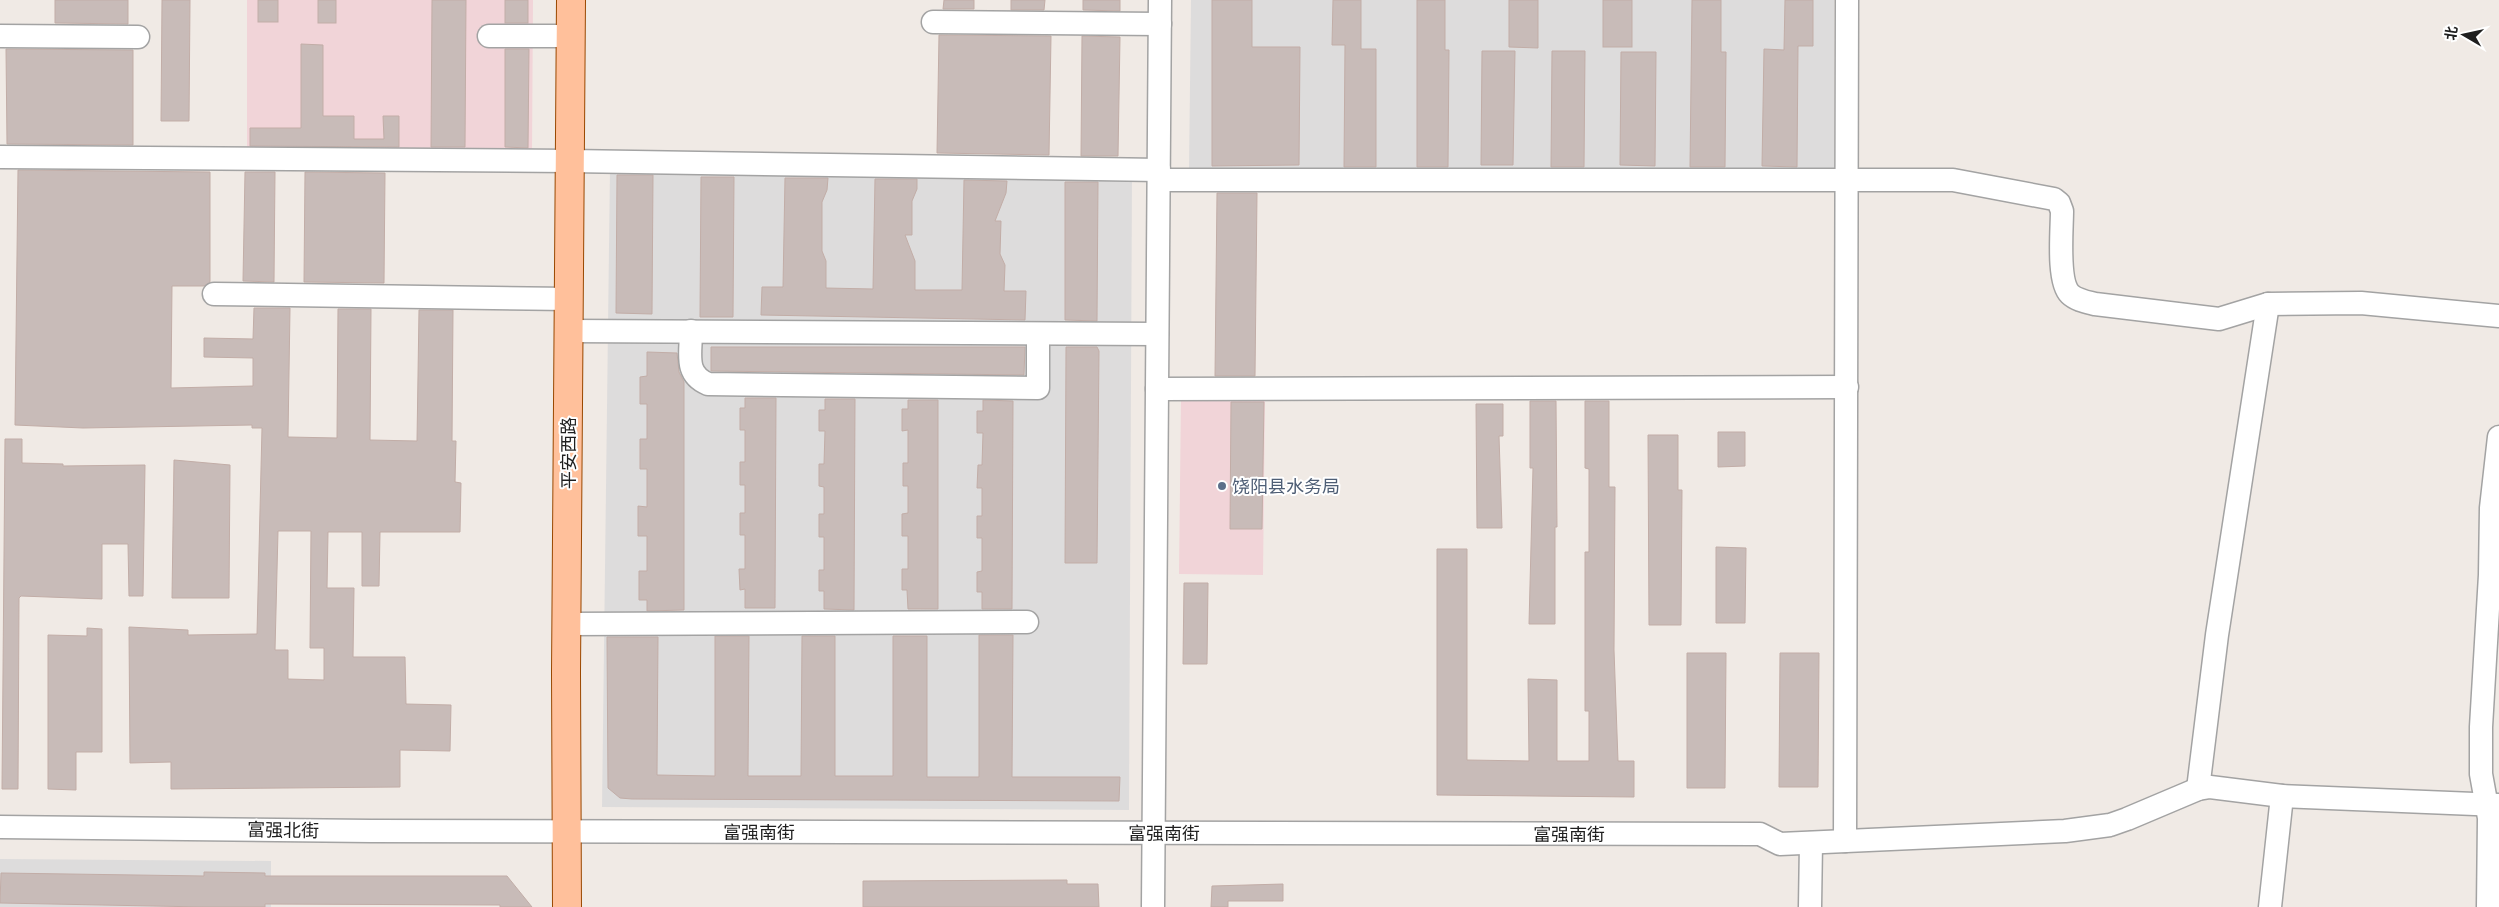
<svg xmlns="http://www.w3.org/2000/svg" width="2499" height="907" viewBox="0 0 2499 907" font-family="Quicksand,'Noto Sans SC',sans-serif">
<rect width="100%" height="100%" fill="#f0eae5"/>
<g fill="#dddcdc">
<polygon points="1191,0 1834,0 1834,171 1189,169"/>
<polygon points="610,167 1132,177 1129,810 602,807"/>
<polygon points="0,859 271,861 271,907 0,907"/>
</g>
<g fill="#f1d4d8">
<polygon points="247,0 533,0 532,155 247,154"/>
<polygon points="1181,396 1265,397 1263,575 1179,574"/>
</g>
<g fill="#c8bbb8" stroke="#c2ada7" fill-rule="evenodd">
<polygon points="55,0 128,0 128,24 55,23"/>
<polygon points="162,0 190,0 189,121 161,121"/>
<rect x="258" y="0" width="20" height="22"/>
<rect x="318" y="0" width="18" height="23"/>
<polygon points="432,0 466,0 465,147 431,147"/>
<rect x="505" y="0" width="23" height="23"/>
<polygon points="944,0 974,0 974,9 943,9"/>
<polygon points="1011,0 1045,0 1044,10 1011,10"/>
<polygon points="1083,0 1120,0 1120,11 1083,10"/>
<polygon points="1212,0 1252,0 1252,47 1300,47 1299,165 1212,166"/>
<polygon points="1333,0 1361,0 1361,49 1376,49 1376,167 1344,167 1345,45 1332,45"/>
<polygon points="1417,0 1445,0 1445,50 1449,50 1448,167 1417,167"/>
<polygon points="1509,0 1538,0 1538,48 1509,47"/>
<rect x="1603" y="0" width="29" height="47"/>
<polygon points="1692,0 1721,0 1721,52 1726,52 1725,167 1690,167"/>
<polygon points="1785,0 1813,0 1813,46 1798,46 1797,167 1762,166 1764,49 1784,50"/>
<polygon points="939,35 1051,36 1049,155 937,153"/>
<polygon points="1082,36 1120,37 1118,156 1081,156"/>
<polygon points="301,44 323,45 323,116 354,116 354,139 384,139 383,116 399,116 399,147 250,146 250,128 301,128"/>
<polygon points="6,49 133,50 133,145 7,144"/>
<polygon points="505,49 529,49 528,148 505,147"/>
<polygon points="1482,51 1515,51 1513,165 1481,165"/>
<polygon points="1552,51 1585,51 1584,167 1551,167"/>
<polygon points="1621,52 1656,52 1655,166 1620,165"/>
<path d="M18,170l192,2v110l-6,4h-32l-1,102 82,-2v-28l-49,-1v-19l49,1 1,-31h36l-2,129 49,1 1,-129h33l-1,131 47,1 2,-131h34l-1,131h4l-1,41 6,1 -1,49h-80l-1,54h-17v-54h-34l-1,56h27l-1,69h52l1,47 45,1 -1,46 -50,-1v37l-229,2v-27l-41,1 -1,-136 59,3v5l69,-1 5,-206h-10v-3l-169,3 -68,-3zM278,531h33l-1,117h14v32l-36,-1v-29h-13z"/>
<polygon points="245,172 275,172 274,282 243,281"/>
<polygon points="305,172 385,173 384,283 304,282"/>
<polygon points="617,175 653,175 652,314 616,313"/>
<polygon points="701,177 734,177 733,317 700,317"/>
<polygon points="785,178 828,178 827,190 822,202 822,251 826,261 826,288 873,289 875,179 917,179 917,189 912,201 912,235 905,235 915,261 915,290 962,290 964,180 1007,181 1006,193 995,221 1001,221 1000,254 1005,265 1004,291 1026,291 1025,320 761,315 762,287 783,287"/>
<polygon points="1065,182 1098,182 1097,321 1065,320"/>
<polygon points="1217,193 1257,193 1255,376 1215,376"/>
<polygon points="711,347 1025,347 1024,375 711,371"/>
<polygon points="1066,347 1097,347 1099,351 1097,563 1065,563"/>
<polygon points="647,352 677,353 679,372 684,382 684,610 647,611 647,600 639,600 639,571 647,571 647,536 638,536 638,506 647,507 647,469 640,469 640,439 647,439 647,404 640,404 640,377 647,376"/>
<polygon points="745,398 776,398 775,608 745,608 745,589 740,590 739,569 745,569 745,535 740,535 740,513 745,513 745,485 740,485 740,462 745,462 745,430 740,430 740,408 745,408"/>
<polygon points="825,399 855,399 854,610 824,609 824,591 819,591 819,570 824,570 824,537 819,537 819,514 824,514 824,487 819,486 819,464 824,464 825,431 819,431 819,410 825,410"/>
<polygon points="908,400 938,400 938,609 908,609 907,590 902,590 902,569 908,569 908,536 902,536 902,514 908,513 908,486 903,486 903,463 908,463 908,430 902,431 902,409 908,409"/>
<polygon points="983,400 1013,401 1012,609 982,609 982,592 977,592 977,572 982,571 982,538 977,538 977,516 982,516 982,488 977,488 978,465 982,465 983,433 977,433 977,411 983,411"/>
<polygon points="1530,401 1556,401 1557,527 1555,527 1555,624 1529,624 1533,468 1530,468"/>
<polygon points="1585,401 1609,401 1609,487 1615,487 1614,650 1618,761 1634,761 1634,797 1437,795 1437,549 1467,549 1467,760 1529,761 1528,679 1557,680 1557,761 1589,761 1589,711 1585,711 1585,552 1589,552 1589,469 1585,468"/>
<polygon points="1231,402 1264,402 1262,529 1230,529"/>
<polygon points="1476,404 1503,404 1503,436 1499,436 1502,528 1477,528"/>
<polygon points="1718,432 1745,432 1745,466 1718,467"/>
<polygon points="1648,435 1678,435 1678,490 1682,490 1681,625 1649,625"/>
<polygon points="5,439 22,439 22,463 63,464 63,466 145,465 143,596 129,596 128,544 102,544 102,599 21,596 19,598 18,789 2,789"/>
<polygon points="174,460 230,465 229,598 172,598"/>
<polygon points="1716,547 1746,548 1745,623 1716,623"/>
<polygon points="1184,583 1208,583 1207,664 1183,664"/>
<polygon points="87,628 102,629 102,752 76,752 76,790 48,789 48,635 87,636"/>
<polygon points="979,635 1013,635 1012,777 1120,777 1119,801 632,799 620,798 608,788 607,637 658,637 657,775 715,776 715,636 749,636 748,776 801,776 802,636 835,636 835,776 893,776 893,636 927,636 927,777 979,777"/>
<polygon points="1687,653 1726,653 1725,788 1687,788"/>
<polygon points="1780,653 1819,653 1818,787 1779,787"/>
<polygon points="204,872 265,873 265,876 507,876 532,907 500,907 500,905 265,904 265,907 204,907 0,903 1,873 204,876"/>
<polygon points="1067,880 1067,884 1098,884 1099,907 863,907 863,881"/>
<polygon points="1283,884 1283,901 1228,901 1228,907 1211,907 1212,886"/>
</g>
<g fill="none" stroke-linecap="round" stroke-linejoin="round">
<g stroke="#a3a3a3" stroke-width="25">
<g id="minor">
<polyline points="933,22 1160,24"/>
<polyline points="0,36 138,37"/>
<polyline points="489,36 571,36"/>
<polyline points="0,157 570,161 1159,170"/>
<path d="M1159,180h794l101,19 5,4 3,8c0,19 -5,70 8,83 6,6 17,8 25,10l124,15 49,-15 93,-1 138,13"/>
<polyline points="214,294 569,299"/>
<polyline points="569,331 1157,334"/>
<path d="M691,331c0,23 -7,43 17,53l330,4v-54"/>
<polyline points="1157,389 1847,387"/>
<polyline points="566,624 1027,622"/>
<polyline points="2198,789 2217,635 2268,304"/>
<polyline points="0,827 371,831 1760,834 1780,844 2065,831 2110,825 2127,819 2198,789 2210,787 2282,796 2499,805"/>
<polyline points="1845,841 1847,0"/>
<polyline points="1153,907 1160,0"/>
<polyline points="1810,907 1811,843"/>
<polyline points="2270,907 2282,796"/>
<polyline points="2488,907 2489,818 2481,774 2481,727 2490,575 2491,508 2499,437"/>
</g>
</g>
<g stroke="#9a4800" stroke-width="30">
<polyline id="major" points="567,907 566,673 571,0"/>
</g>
<use href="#minor" stroke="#fff" stroke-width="22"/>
<use href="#major" stroke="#ffc09b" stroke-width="28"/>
</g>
<circle fill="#5c6f8a" stroke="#fff" stroke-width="2" cx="1222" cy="486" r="5"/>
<g text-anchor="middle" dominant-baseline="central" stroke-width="4" stroke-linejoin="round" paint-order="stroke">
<g font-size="18" fill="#1f1f1f" stroke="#fff">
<text transform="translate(568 453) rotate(-90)">平安西路</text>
<text transform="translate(283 830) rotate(1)">富强北街</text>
<text x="759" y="832">富强南街</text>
<text x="1164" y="833">富强南街</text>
<text x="1569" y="834">富强南街</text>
</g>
<g font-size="18" fill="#4e5e75" stroke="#fff" text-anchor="start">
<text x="1232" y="486">饶阳县水务局</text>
</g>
</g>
<g transform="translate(2464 35) rotate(279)" stroke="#ffffff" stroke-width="4" paint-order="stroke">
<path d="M0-4L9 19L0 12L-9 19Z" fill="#1f1f1f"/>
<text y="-8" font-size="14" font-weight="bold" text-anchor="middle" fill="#1f1f1f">北</text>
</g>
</svg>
